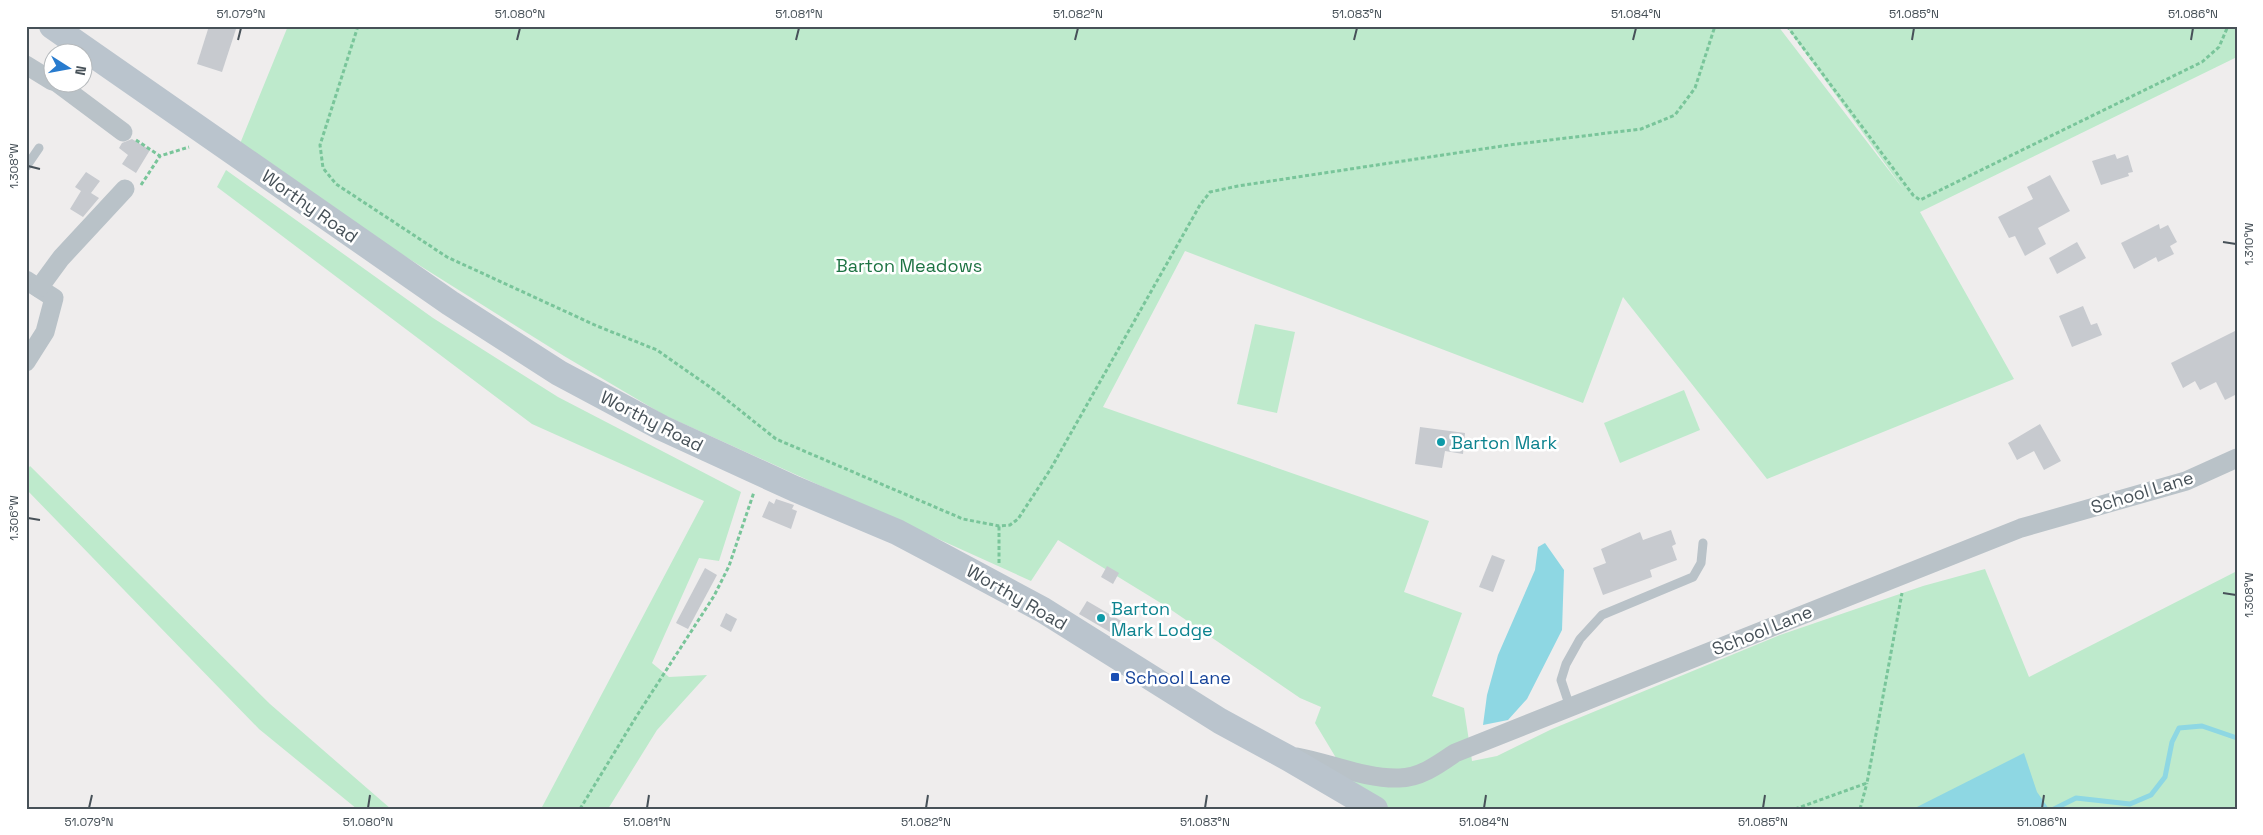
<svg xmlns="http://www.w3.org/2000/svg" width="2263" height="835" viewBox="0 0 2263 835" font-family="'Space Grotesk',sans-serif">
<rect width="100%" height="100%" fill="#efeded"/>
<g fill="#beeacc">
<polygon points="288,26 1778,26 1904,190 1786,26 2237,26 2237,57 1920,212 2014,379 1767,479 1623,297 1583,403 1185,251 1103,407 1429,521 1404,592 1462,613 1432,696 1464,708 1472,761 1497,756 1552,729 1780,635 1923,586 1985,569 2029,677 2237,571 2237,809 1375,809 1362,801 1315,723 1321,707 1300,698 1164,605 1058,540 1031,581 664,415 564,356 237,151"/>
<polygon points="226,170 433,318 558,397 741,492 719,561 699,558 652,663 669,677 707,675 657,730 608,809 541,809 704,501 532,424 217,187"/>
<polygon points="1255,324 1295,332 1277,413 1237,404"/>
<polygon points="1684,390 1700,430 1620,463 1604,423"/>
<polygon points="30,466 270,704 391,809 357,809 259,729 26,489 26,472"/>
</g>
<g fill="#8ed7e3">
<polygon points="1545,543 1564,570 1562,630 1527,699 1508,720 1483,725 1487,695 1498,655 1535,570 1538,547"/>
<polygon points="2024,753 2037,792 2049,809 1913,809"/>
</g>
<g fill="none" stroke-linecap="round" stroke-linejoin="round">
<polyline stroke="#8ed7e3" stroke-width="5" points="2054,809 2076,798 2130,804 2151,795 2165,777 2172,742 2179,728 2202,726 2237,738"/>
</g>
<g fill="#c7cacf">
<polygon points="209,26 237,26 222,72 197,64"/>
<polygon points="132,139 150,150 136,173 122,164 128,155 119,148 122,143"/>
<polygon points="2115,154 2117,159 2128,155 2133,172 2128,173 2129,176 2101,185 2092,161"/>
<polygon points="86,172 100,181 91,193 99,198 83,217 70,209 81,191 75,187"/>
<polygon points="2050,175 2070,211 2038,228 2046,244 2025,256 2015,236 2009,238 1998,217 2033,199 2027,187"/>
<polygon points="2159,224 2160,229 2168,225 2177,242 2170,246 2174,254 2158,262 2156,257 2134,269 2121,243"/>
<polygon points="2077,242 2086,258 2057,274 2049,258"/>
<polygon points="2083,306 2091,325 2097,323 2102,335 2072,347 2059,316"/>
<polygon points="2237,330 2237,394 2225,400 2216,382 2200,390 2195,381 2183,388 2171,363"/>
<polygon points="2040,424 2061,461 2044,470 2034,451 2017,460 2008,443"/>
<polygon points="1420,427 1465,433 1463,454 1445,451 1442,468 1415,464"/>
<polygon points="776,499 794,505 792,509 797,511 791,529 762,517 769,501 774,504"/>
<polygon points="1671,530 1676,544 1672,546 1677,560 1650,570 1652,577 1603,595 1593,568 1606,563 1601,549 1640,532 1643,540"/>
<polygon points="1492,555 1505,560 1493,592 1479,587"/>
<polygon points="1107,566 1119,573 1113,584 1101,577"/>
<polygon points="705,568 717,575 688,629 676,623"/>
<polygon points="1087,601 1123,622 1115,635 1079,614"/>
<polygon points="726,613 737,619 731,632 720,626"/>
</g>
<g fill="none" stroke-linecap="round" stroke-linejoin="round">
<g stroke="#79c59a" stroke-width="3" stroke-dasharray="4 2.5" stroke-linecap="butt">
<polyline points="358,26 320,145 323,168 336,184 447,257 597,326 657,350 717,392 776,439 963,519 999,526 1010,525 1018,519 1050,470 1200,205 1210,192 1238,186 1509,145 1641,129 1675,115 1695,88 1715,26"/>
<polyline points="1787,26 1913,195 1920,200 2202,62 2219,47 2228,26"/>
<polyline points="136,140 160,156 189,147"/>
<polyline points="141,185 160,156"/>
<polyline points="999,563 999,526"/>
<polyline points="580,809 636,717 714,596 729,566 754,492"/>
<polyline points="1795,809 1867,783 1902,593"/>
<polyline points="1860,809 1867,783"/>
</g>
<g stroke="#b9c2c8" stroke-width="9">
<polyline points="26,167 39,148"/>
<polyline points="1570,707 1561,680 1566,664 1580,639 1602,615 1693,577 1701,563 1703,543"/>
</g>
<g stroke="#b9c2c8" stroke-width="19">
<polyline points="26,65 52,81"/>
<polyline points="56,82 123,132"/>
<polyline points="26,280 54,298 45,332 26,362"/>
<polyline points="39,288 61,258 125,189"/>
<path d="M1297,757c33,6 68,22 102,21 21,0 40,-14 56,-25l566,-225 165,-47 51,-23"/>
</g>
<polyline stroke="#bac4cd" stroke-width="26" points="52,26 450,303 559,373 662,428 795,489 897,532 948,559 1043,610 1220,721 1288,758 1375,809"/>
</g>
<path fill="none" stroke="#475158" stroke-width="2" d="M238,40l3,-12M517,40l3,-12M796,40l3,-12M1075,40l3,-12M1354,40l3,-12M1633,40l3,-12M1912,40l2,-12M2191,40l2,-12M28,166l12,3M2223,242l13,2M28,518l12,2M2223,593l13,2M89,808l3,-13M368,808l2,-13M647,808l2,-13M926,808l2,-13M1205,808l2,-13M1484,808l2,-13M1763,808l2,-13M2042,808l2,-13"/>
<g fill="#0f9aa8" stroke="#fff" stroke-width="2">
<circle cx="1441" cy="442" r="5"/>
<circle cx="1101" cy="618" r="5"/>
</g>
<rect fill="#1a4fb4" stroke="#fff" stroke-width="2" x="1110" y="672" width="10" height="10" rx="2.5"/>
<g text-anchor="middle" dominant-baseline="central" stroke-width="5" stroke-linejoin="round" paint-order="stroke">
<g font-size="18" fill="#475158" stroke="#fff">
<text transform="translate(310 206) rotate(35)">Worthy Road</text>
<text transform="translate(652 421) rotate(27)">Worthy Road</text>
<text transform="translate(2142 492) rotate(-17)">School Lane</text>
<text transform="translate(1017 597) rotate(30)">Worthy Road</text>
<text transform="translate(1762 630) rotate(-22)">School Lane</text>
</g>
<g font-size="18" fill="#1e7343" stroke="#fff">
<text x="909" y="265">Barton Meadows</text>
</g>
<g font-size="18" fill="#0d838f" stroke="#fff" text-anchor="start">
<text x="1451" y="442">Barton Mark</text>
<text x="1111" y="608">Barton<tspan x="1111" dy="21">Mark Lodge</tspan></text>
</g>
<g font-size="18" fill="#164399" stroke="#fff" text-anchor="start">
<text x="1125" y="677">School Lane</text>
</g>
</g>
<rect width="2263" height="835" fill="none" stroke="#ffffff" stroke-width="55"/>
<g transform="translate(68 68) rotate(101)"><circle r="24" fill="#ffffff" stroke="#b5b9bc"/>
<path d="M0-4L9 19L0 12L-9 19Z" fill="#287bce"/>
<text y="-8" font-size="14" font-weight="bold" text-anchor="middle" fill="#475158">N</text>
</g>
<rect x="28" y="28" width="2208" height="780" fill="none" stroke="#475158" stroke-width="2"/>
<g font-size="12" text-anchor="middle" fill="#475158">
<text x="241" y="18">51.079°N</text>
<text x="520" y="18">51.080°N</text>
<text x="799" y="18">51.081°N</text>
<text x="1078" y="18">51.082°N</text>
<text x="1357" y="18">51.083°N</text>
<text x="1636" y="18">51.084°N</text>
<text x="1914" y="18">51.085°N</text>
<text x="2193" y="18">51.086°N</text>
<text transform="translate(14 166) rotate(-90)" y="4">1.308°W</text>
<text transform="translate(2249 244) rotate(-90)" y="4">1.310°W</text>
<text transform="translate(14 518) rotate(-90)" y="4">1.306°W</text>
<text transform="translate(2249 595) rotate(-90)" y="4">1.308°W</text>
<text x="89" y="826">51.079°N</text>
<text x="368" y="826">51.080°N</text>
<text x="647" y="826">51.081°N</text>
<text x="926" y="826">51.082°N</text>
<text x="1205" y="826">51.083°N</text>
<text x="1484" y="826">51.084°N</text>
<text x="1763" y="826">51.085°N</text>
<text x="2042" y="826">51.086°N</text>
</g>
</svg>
